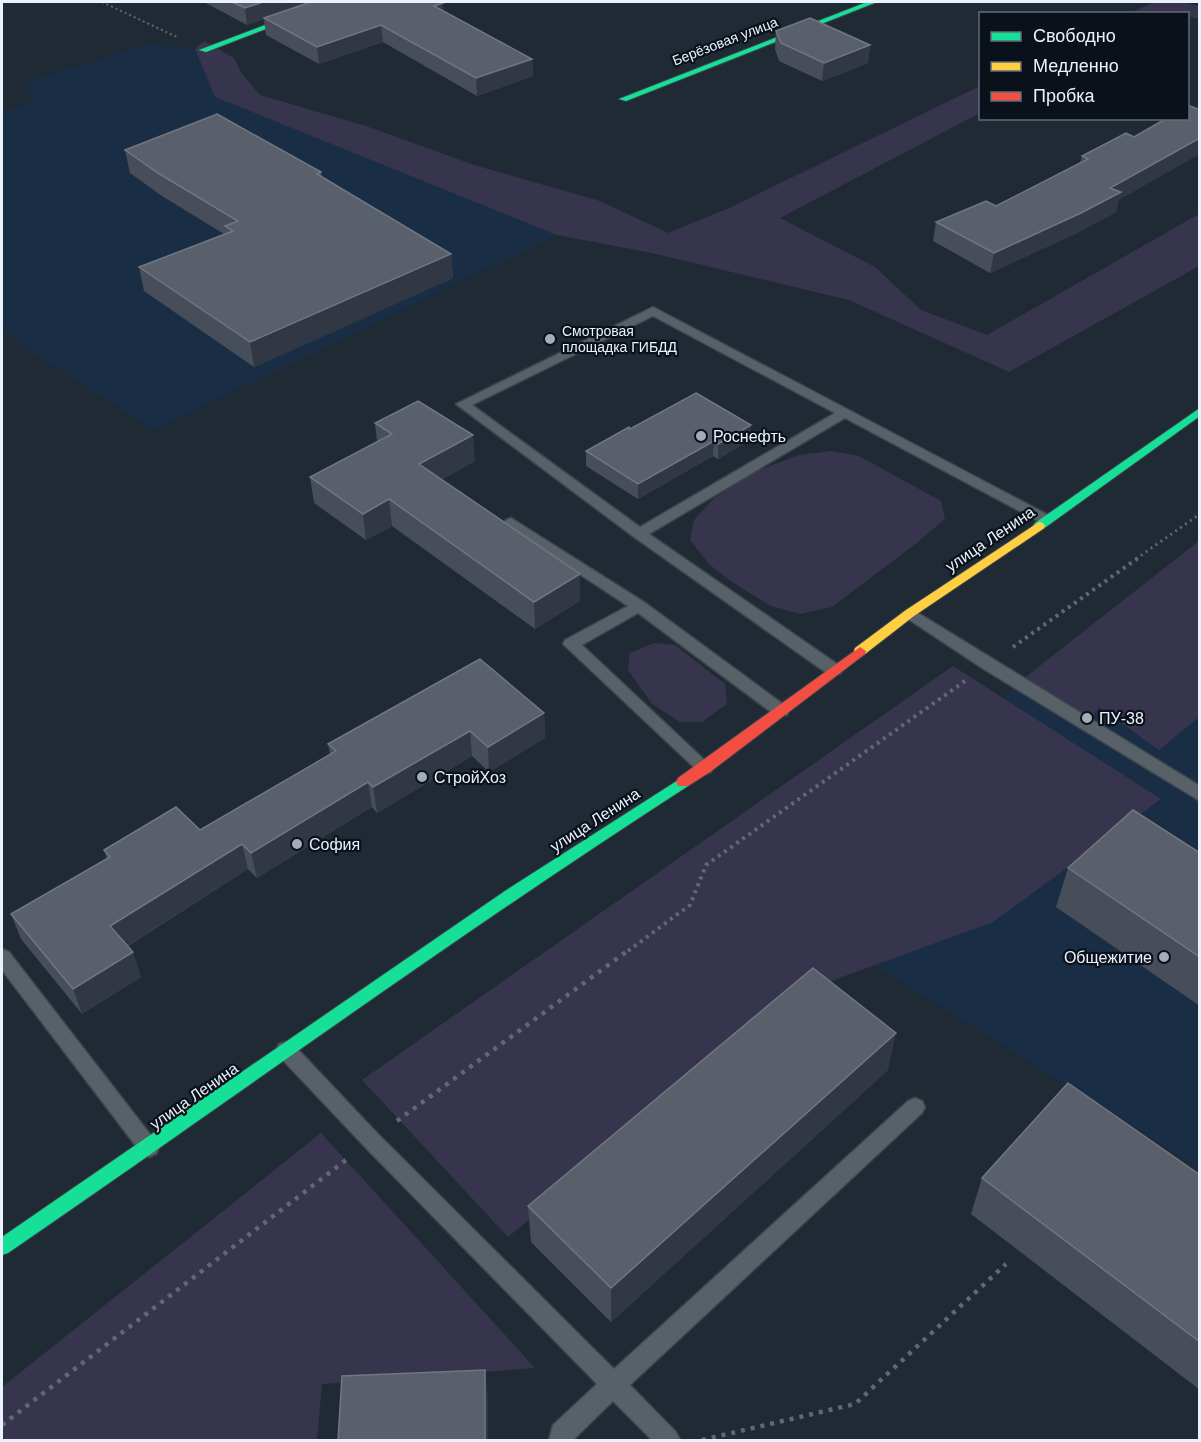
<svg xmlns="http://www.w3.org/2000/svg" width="1201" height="1442" viewBox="0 0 1201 1442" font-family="Arial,sans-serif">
<rect width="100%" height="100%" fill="#202a34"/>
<g fill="#192d44">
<polygon points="148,44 195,49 216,97 557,235 154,430 20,345 2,328 2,113 35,101 24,83"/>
<polygon points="1199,550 1199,1168 749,887"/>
</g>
<g fill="#37354d">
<polygon points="1154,2 1181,2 1199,6 1199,19 1188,16 1188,14 1130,13"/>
<polygon points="204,41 234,58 242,74 260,95 366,126 474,165 600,201 668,233 729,208 980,86 980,113 780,218 875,267 921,310 987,335 1199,214 1199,266 1009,372 849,300 652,253 557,235 215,97 195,49"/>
<polygon points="832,451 859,456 941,501 945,519 918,542 832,607 800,614 771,606 732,582 710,565 690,540 694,520 714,498 754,472 799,455"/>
<polygon points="1199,541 1199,717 1159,750 1099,707 1090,720 1023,679"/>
<polygon points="654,643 675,645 725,684 727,704 702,722 680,722 652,704 628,670 630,653"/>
<polygon points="953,666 1161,799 993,922 812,988 508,1237 362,1080"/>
<polygon points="321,1133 535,1368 322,1384 317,1440 2,1440 2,1387"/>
</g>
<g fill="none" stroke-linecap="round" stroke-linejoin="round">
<g stroke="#3c444c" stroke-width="3">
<g id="lane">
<path d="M653,307l399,210 2,3 -7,5 -5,-2 -197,-105 -196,116 191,132 2,4 -2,4h-12l-194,-137 -178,-133zM653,316l182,97 -195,114 -168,-122z"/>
<polygon points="511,518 644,602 787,707 789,711 787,715 775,715 638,613 582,645 713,768 711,772 705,774 699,772 563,644 565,640 628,606 506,526 504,523 506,520"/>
<polygon points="910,608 1200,786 1200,801 982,668 905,617 902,613"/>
<polygon points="2,949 9,952 156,1142 159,1148 156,1154 149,1157 142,1154 2,970"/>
<polygon points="286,1042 293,1044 378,1134 614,1369 908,1101 915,1098 922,1101 925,1107 922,1113 630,1385 676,1432 680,1440 652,1440 613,1401 573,1440 549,1440 553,1425 597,1384 364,1146 279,1056 276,1050 279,1044"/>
</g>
</g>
<g stroke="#3c444c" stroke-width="2">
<g id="fast">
<polygon points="326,2 336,2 206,52 199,50"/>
<polygon points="867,2 877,2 626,101 619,99"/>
<polygon points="1200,408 1200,416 1043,529 1035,529 1033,526 1035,523"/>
<path d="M683,777l5,1 2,4 -2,4c-231,149 -453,311 -680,467l-6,2v-18l503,-346z"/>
</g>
</g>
<g stroke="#3c444c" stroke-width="2">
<polygon id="slow" points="1039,522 1043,523 1045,526 1043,529 914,616 865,654 855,654 854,651 855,648 906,610"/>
</g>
<g stroke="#3c444c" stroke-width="2">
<polygon id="jam" points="860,647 866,651 865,654 710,772 688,786 678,786 676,782 678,778"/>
</g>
<polyline stroke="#61686f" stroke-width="2" stroke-dasharray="2 3" stroke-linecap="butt" points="102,2 177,37"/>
<polyline stroke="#61686f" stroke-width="3" stroke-dasharray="2 4" stroke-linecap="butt" points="1136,559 1200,514"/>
<g stroke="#61686f" stroke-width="4" stroke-dasharray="3 4.5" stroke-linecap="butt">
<polyline points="1013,647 1138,558"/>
<polyline points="628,951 690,905 706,865 965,681"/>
</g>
<g stroke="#61686f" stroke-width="4.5" stroke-dasharray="4 6" stroke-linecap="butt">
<polyline points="397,1121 630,949"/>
<polyline points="2,1425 346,1160"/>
<polyline points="702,1440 855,1404 1006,1264"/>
</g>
<use href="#lane" fill="#586068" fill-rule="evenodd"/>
<use href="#fast" fill="#16e098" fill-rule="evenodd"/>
<use href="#slow" fill="#ffcf43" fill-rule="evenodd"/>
<use href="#jam" fill="#f24e42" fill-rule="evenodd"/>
</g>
<g fill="#484e59">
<polygon points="204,2 439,2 444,12 532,59 533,76 477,96 383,42 319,64 266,35 264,19 247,25"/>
<polygon points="776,31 870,45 868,63 822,81 779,61 775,49"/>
<polygon points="1134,137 1116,212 1077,233 990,273 933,241 936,222 996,206 1080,163 1082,156"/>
<polygon points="125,150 321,172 322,177 451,254 453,278 254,367 144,291 139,267 224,234 162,196 130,173"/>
<polygon points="375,423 475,461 441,480 580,601 535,629 392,526 366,540 314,503 310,477 377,441"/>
<polygon points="630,429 750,440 718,459 713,456 638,499 586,466 586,451"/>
<polygon points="544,713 545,738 489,772 472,756 377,813 372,807 257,878 248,869 128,946 141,977 82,1014 21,939 11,914 107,859 104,850 200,830 330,754 328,744"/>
<polygon points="1200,853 1200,1006 1056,907 1068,868"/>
<polygon points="888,1070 611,1322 531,1242 528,1206"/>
<polygon points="1200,1175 1200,1390 971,1214 982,1178"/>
</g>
<g fill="#313843">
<polygon points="263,2 311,2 247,25 245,8"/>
<polygon points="443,3 444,20 434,6"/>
<polygon points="381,25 383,42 319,64 317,47"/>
<polygon points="870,45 868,63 822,81 824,63"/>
<polygon points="532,59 533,76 477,96 476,78"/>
<polygon points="1200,138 1200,154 1119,200 1116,212 1077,233 990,273 994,253"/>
<polygon points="451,254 453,278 254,367 250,342"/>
<polygon points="751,425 750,440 718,459 718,444"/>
<polygon points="473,435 475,461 421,491 419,464"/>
<polygon points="714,441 713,456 638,499 638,484"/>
<polygon points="389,499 392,526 366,540 363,514"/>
<polygon points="580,574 580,601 535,629 534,602"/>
<polygon points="544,713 545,738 489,772 488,747"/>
<polygon points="470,731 472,756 377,813 373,787"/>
<polygon points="368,782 372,807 257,878 251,853"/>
<polygon points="242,844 248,869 119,951 110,926"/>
<polygon points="133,952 141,977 82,1014 73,989"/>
<polygon points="896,1033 888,1070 611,1322 611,1288"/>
<polygon points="485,1370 488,1397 488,1440 485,1440"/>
</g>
<g fill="#5a606b" stroke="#707782" stroke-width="1.5">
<polygon points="232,2 263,2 245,8"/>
<polygon points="311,2 439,2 443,3 434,6 532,59 476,78 381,25 317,47 264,18"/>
<polygon points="810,18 870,45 824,63 781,43 776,31"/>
<polygon points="1190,106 1200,110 1200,138 1110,188 1121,192 1081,213 994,253 936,222 986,201 996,206 1088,159 1082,156 1126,133 1134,137 1167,118 1188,118 1188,107"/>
<polygon points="217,114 321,172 317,174 451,254 250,342 139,267 233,231 225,226 238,221 158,173 125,150"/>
<polygon points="696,393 751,425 718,444 714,441 638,484 586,451 629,427 630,429"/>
<polygon points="418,401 473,435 419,464 580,574 534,602 389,499 363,514 310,477 392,434 375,423"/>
<polygon points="480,659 544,713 488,747 470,731 373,787 368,782 251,853 242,844 110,926 133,952 73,989 11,914 110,857 104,850 176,807 200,830 336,751 328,744"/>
<polygon points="1133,810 1200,853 1200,957 1068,868"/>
<polygon points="813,968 896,1033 611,1288 528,1206"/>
<polygon points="1068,1083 1200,1175 1200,1342 982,1178"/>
<polygon points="485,1370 485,1440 338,1440 342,1376"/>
</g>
<g fill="#a3adb7" stroke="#0a111a" stroke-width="2">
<circle cx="550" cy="339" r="6"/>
<circle cx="701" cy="436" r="6"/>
<circle cx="1087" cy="718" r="6"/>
<circle cx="422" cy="777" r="6"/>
<circle cx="297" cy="844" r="6"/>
<circle cx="1164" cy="957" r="6"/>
</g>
<g text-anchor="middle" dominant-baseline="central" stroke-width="4.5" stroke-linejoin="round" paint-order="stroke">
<g font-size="14" fill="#eaf3fd" stroke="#0a111a">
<text transform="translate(725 41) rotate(-21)">Берёзовая улица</text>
</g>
<g font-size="14" fill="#eaf3fd" stroke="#0a111a" text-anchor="start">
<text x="562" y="331">Смотровая<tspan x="562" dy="16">площадка ГИБДД</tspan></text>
</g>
<g font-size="16" fill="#eaf3fd" stroke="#0a111a" text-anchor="start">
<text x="713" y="436">Роснефть</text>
<text x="1099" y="718">ПУ-38</text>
<text x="434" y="777">СтройХоз</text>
<text x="309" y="844">София</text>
<text x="1152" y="957" text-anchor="end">Общежитие</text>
</g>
<g font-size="16" fill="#eaf3fd" stroke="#0a111a">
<text transform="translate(990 539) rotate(-34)">улица Ленина</text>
<text transform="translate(595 820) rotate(-33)">улица Ленина</text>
<text transform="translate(194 1096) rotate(-35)">улица Ленина</text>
</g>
</g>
<rect width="1201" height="1442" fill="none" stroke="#eaf3fd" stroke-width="6"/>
<rect x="979" y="12" width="210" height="108" fill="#0a111a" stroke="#646b75" stroke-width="1.5"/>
<rect x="991" y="32" width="30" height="9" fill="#16e098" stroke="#646b75" stroke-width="1.5"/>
<text x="1033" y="42" font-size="18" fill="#eaf3fd">Свободно</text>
<rect x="991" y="62" width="30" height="9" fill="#ffcf43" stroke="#646b75" stroke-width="1.5"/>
<text x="1033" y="72" font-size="18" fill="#eaf3fd">Медленно</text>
<rect x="991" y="92" width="30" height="9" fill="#f24e42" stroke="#646b75" stroke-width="1.5"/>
<text x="1033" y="102" font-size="18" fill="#eaf3fd">Пробка</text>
</svg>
